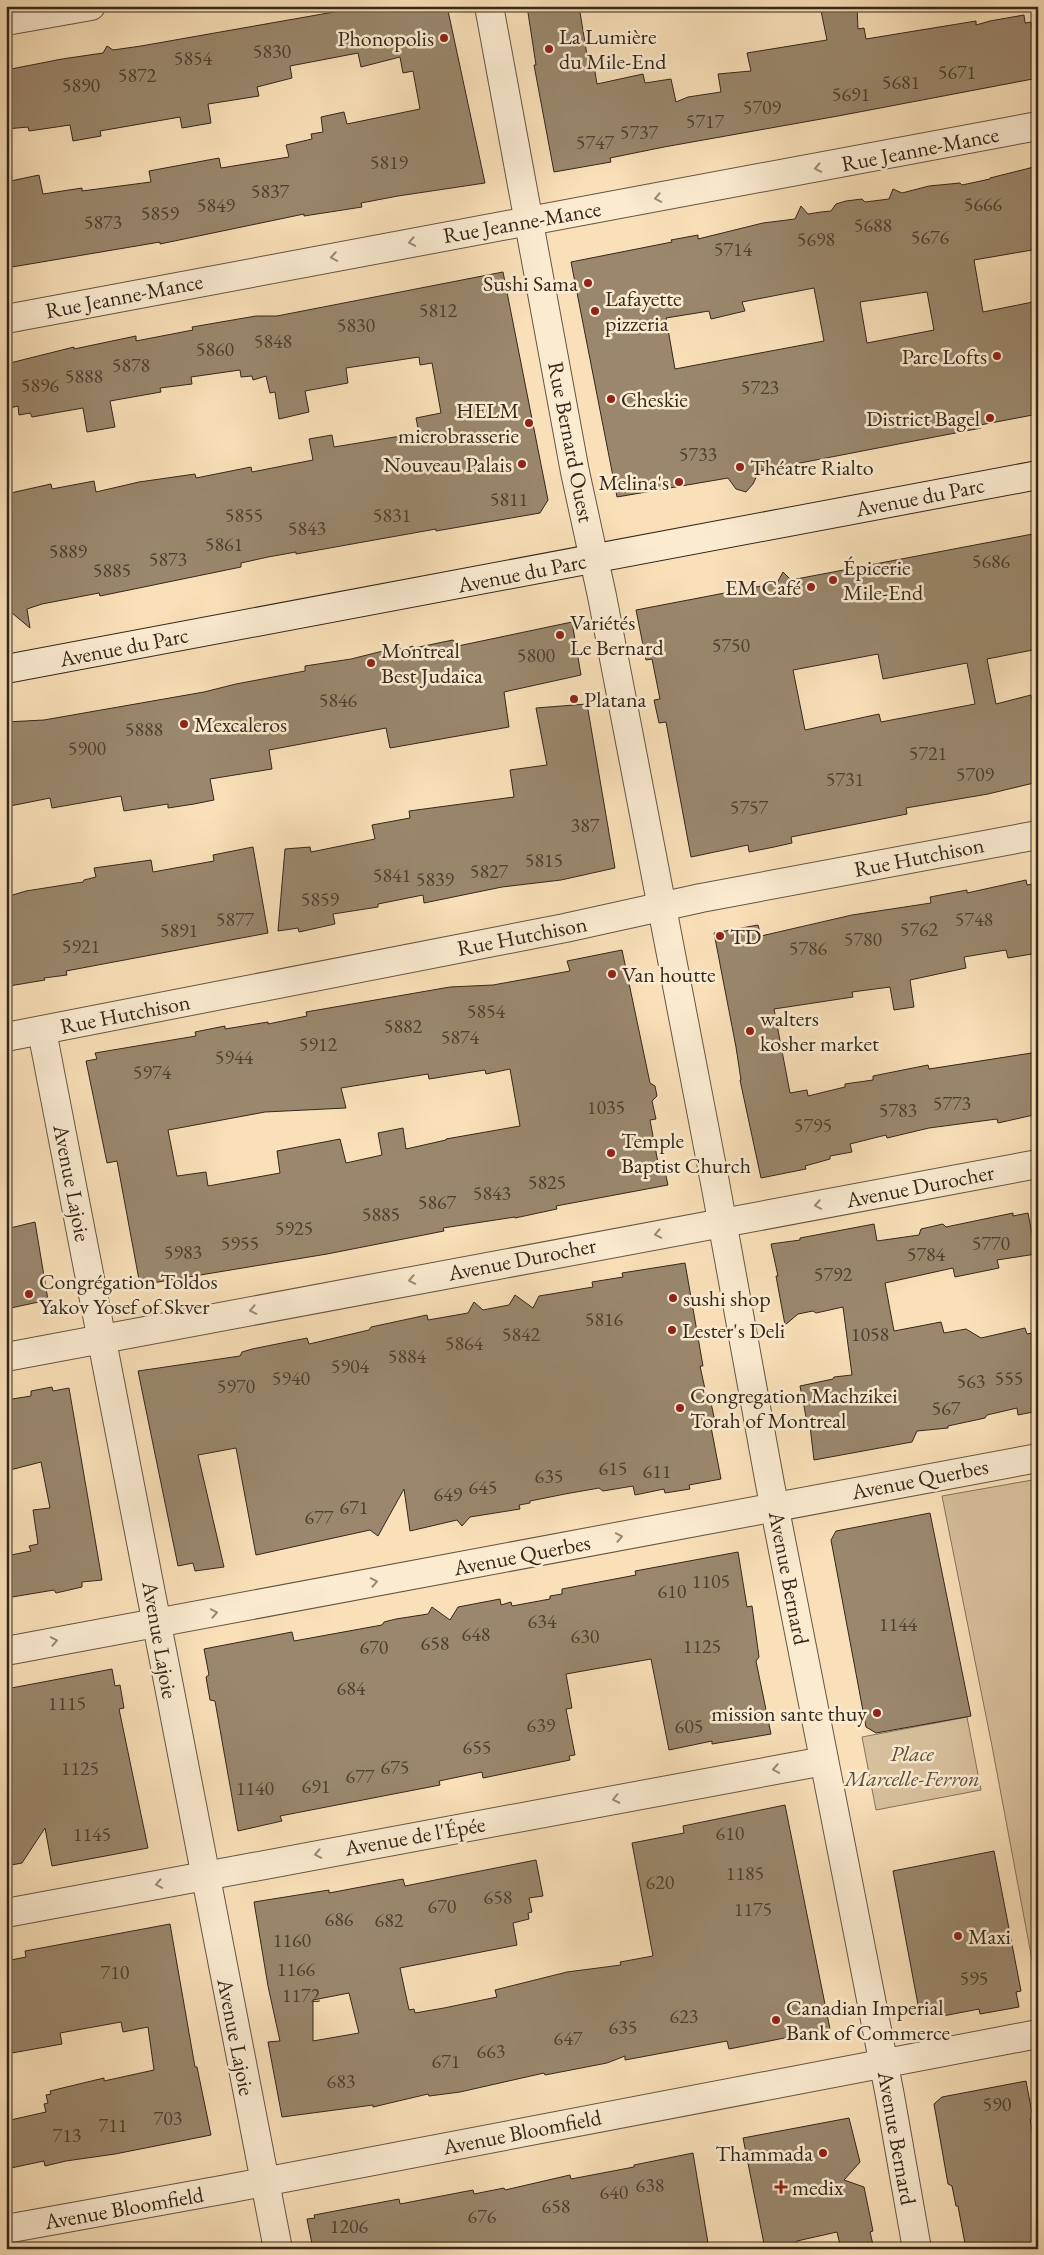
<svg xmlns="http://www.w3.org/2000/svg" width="1044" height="2255" viewBox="0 0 1044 2255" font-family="'EB Garamond',serif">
<rect width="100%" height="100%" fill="#f9e0b8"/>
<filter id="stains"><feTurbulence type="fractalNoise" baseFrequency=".004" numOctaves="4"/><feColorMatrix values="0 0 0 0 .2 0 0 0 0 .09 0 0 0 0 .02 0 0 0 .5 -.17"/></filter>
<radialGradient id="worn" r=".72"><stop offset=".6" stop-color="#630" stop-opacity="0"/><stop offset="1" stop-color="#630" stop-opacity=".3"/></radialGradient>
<g fill="#d8c19d" stroke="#86745c">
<polygon points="1038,1479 1038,1992 992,1746 942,1496"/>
<polygon points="967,1717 981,1790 876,1810 862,1737"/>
</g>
<g fill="#9a876d" stroke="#34271b" fill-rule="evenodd">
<polygon points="368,6 447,6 485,183 398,196 361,203 362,207 304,216 304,214 160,244 160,242 6,268 6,182 39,175 43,194 82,188 82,191 151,182 149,171 219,158 221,168 289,157 286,145 312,139 311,134 323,132 321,117 344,112 347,124 420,109 413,71 403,73 400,57 361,67 358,53 290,66 292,78 257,87 259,96 208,104 211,123 182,128 180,117 100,131 101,136 73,141 70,125 29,131 28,127 6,129 6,70 62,59 103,53 107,46 113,50 141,46"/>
<polygon points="527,6 579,6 587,55 592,54 597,84 643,74 645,83 671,79 676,102 688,97 721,92 718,74 751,71 747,53 827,40 820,6 857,6 858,29 864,28 866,39 976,21 976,25 990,21 1024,15 1025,23 1031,22 1032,29 1038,28 1038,78 838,116 664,147 610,158 611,162 554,172 534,65 536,65"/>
<path d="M1038,166v83l-64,11 9,52 55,-11v113l-58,11 1,3 -222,43 -6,13 -7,8 -10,-3 -8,-11 -111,19 -46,-235 101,-20 -1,-2 27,-5v4l65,-16 32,-4 6,-13 7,8 13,-2 10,-1 5,-7 10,-3 16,-2 3,3 24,-3 4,-10 9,4 27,-7 31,-3 2,2 28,-6v-1zM814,288l10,53 -149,28 -9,-51 43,-7 2,8 34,-8 -3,-9zM927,292l7,38 -67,13 -7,-41z"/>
<polygon points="503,272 548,500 540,513 436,531 436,529 296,554 296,552 268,557 241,563 241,567 100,596 99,593 42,604 27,609 30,628 6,608 6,494 51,484 52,489 94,481 96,492 139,482 195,474 196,478 251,467 252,472 313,460 309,439 332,435 334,447 419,433 416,418 441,413 432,363 420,365 419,357 346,368 348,383 305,391 309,412 279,419 275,392 270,393 266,376 253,380 252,376 241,377 240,370 191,377 192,384 160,388 161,392 110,401 115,427 87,432 83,408 32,417 30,413 19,415 18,406 6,409 6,364 74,347 74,349 136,336 136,341 193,330 192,327 256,316 277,316"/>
<path d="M1038,533v116l-51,10 9,45 35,-9 3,14 4,-1v74l-50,12 -82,14 1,6 -116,23 1,6 -18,4 -25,5 -1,-7 -57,12 -25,-135 -7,1 -5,-23 6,-1 -8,-40 -6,1 -10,-50 141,-27 6,-11 8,8zM878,654l5,25 84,-16 8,41 -94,18 -2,-8 -74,16 -12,-60z"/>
<polygon points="572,622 581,675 504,692 509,727 390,748 386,728 269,750 272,769 210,779 214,800 194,804 168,808 168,804 124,811 121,796 52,808 50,798 10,806 6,786 6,722 44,720 204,692 236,684 305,671 305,666 351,659 399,647 401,650 413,646 414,648 453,640 458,646"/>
<polygon points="587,704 615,868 561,880 502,887 424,903 423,895 378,904 378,907 333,914 335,924 299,932 298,928 278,931 285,849 310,847 311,852 375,839 372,825 410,818 409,811 514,797 510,770 547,765 536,708"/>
<polygon points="253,847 268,933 66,971 67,975 44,978 45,980 9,986 6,976 6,897 26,891 83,882 84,880 96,877 94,868 151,860 153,872 214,861 213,855"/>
<polygon points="1026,880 1027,885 1038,883 1038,953 1008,958 1006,950 964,957 966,968 910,980 914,1007 894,1010 890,987 852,992 853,997 774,1009 790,1093 807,1090 808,1096 845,1087 845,1084 873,1080 873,1076 928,1065 929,1069 1038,1052 1038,1114 998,1123 997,1119 929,1128 887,1138 886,1135 850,1144 852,1152 830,1156 830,1159 805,1166 806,1169 761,1178 740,1080 741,1080 736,1047 714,933 758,925 761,936 852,915 931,903 930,897 967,890 967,893"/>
<path d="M622,950l28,133 5,3 2,10 -5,5 4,18 -6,1 9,48 5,-1 4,18 -112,21 1,3 -42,9v-1l-72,11 1,3 -117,23 -187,31 -23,-124 -10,2 -21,-102 11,-2 -2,-6 101,-17 -1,-4 30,-6v3l43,-7v2l39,-8 -1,-4 144,-25 43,-2 77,-14 -3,-10zM510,1069l10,57 -74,13v1l-40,9 -3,-21 -25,5 4,22 -36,8 -6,-24 -63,12 3,22 -72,13 -2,-14 -29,4 -9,-46 97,-18 81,-4 -5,-20 87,-14 1,5 56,-9 1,4z"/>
<polygon points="1013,1213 1013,1216 1028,1213 1036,1254 997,1260 999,1268 955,1277 953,1268 885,1283 894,1331 941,1322 944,1333 966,1329 981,1338 1025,1328 1027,1334 1038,1332 1038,1411 1018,1415 1017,1408 987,1415 985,1418 948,1426 948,1428 917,1431 912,1442 814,1460 810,1426 808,1427 800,1386 833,1379 834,1377 852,1375 843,1307 816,1313 813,1311 798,1314 785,1325 776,1276 778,1276 771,1244 800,1240 800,1238 874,1224 877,1241 919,1235 921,1229 943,1224 946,1227"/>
<polygon points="35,1222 48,1300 6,1309 6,1229"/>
<polygon points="685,1263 703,1366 700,1366 708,1403 711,1403 716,1426 711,1427 721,1479 689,1485 690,1489 665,1493 664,1489 635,1495 633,1486 603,1491 599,1488 565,1494 530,1501 530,1503 519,1505 520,1509 470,1517 462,1526 457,1520 410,1531 404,1489 378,1536 370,1530 256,1555 236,1448 198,1455 224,1567 195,1571 193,1563 178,1566 138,1371 240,1356 242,1352 252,1349 307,1338 309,1344 369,1330 371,1327 427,1315 428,1320 468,1313 474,1302 483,1310 509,1305 515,1295 533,1308 539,1296 593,1287 592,1282 623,1277 622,1273"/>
<polygon points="52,1387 53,1391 69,1388 102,1580 82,1582 82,1587 56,1593 54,1590 6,1598 6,1556 31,1551 29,1546 38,1544 33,1510 50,1508 41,1462 6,1471 6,1400 31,1396 31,1391"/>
<polygon points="930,1513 971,1716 876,1733 866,1727 831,1540 836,1531"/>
<polygon points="738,1552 747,1607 752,1606 759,1657 756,1661 771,1734 712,1744 712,1741 669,1750 651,1659 566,1674 572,1708 566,1709 575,1755 569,1756 570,1760 483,1778 482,1772 439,1781 440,1785 280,1816 282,1821 238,1831 215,1701 210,1700 206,1677 209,1675 204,1649 292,1632 294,1641 382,1625 384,1622 396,1619 428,1614 432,1607 450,1620 458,1607 500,1599 501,1605 511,1602 512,1606 550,1599 550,1596 562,1594 562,1589 636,1575 635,1571"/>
<polygon points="112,1669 115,1686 120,1685 124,1708 119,1709 148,1848 52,1866 45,1828 22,1863 6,1866 6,1689"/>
<path d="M785,1805l45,224 -101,20 -2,-8 -102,19v-4l-18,7 -62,12 -1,-2 -84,19 -31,4 -1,-2 -55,13v-2l-91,12 -14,-75 12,-1 -12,-55 -14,-84 75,-12v3l74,-14 2,7 131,-26 7,36 -14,2 3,14 -4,1 1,6 -16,4 4,22 -117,23 9,42 5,-1 1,4 29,-5 53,-11 -2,-7 72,-18 54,-7 -1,-3 33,-6 -21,-113 52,-10 -1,-7zM349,1993l10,40 -46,8v-41z"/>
<polygon points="994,1851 1021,1991 1016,1992 1019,2007 980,2014 979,2009 943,2016 942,2006 919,2010 893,1871"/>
<polygon points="170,1924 195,2067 197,2067 211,2135 115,2154 66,2161 45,2166 44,2161 6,2169 6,2121 46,2112 44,2104 48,2103 46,2095 51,2094 50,2091 104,2078 104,2081 154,2070 148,2027 123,2032 121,2022 60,2033 62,2044 6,2054 6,1961 26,1957 25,1951"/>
<polygon points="1026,2081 1033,2118 1030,2119 1038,2160 1038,2249 966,2249 958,2206 956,2206 952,2186 948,2184 934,2104 942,2097"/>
<polygon points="849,2118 860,2162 844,2180 864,2187 873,2231 870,2232 874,2249 841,2249 837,2232 797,2241 797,2249 765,2249 743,2138"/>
<polygon points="693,2153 709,2249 313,2249 307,2219 315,2218 314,2215 399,2199 400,2204 473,2190 474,2194 504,2188 505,2190 570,2175 571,2179 634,2167 634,2165"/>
</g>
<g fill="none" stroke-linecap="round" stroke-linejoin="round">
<g stroke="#655542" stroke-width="30">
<g id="street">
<polyline points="489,6 575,472 602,596 716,1188 770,1484 890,2096 917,2249"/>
<polyline points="6,21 91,6"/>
<path d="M6,319c344,-66 688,-128 1032,-193"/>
<polyline points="42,1031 278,2249"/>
<polyline points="6,1037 565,928 701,898 1038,835"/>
<polyline points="6,1357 1038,1164"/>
<polyline points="6,1651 1038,1458"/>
<polyline points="6,1913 824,1761"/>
<polyline points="6,2229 227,2189 1038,2034"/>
</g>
</g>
<g stroke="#34271b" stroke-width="30">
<polyline id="secondary" points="6,669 1038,475"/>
</g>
<use href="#street" stroke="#fbebd1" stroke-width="28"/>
<use href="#secondary" stroke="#fbebd1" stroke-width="28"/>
</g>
<defs><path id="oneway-chevron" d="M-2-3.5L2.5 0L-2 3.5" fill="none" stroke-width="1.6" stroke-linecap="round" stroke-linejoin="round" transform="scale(1.25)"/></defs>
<g stroke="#988976">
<use href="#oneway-chevron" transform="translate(818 168) rotate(169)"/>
<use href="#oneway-chevron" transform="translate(658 198) rotate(169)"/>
<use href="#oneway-chevron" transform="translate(412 242) rotate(169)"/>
<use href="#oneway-chevron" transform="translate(334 257) rotate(170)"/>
<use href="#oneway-chevron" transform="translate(818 1205) rotate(170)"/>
<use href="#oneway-chevron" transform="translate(658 1234) rotate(169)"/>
<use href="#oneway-chevron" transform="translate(412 1280) rotate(169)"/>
<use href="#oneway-chevron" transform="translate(253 1310) rotate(169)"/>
<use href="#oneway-chevron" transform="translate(619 1537) rotate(-11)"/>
<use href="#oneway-chevron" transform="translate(374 1582) rotate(-11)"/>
<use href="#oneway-chevron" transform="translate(214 1613) rotate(-11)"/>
<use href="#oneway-chevron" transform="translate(54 1641) rotate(-11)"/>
<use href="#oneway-chevron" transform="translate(776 1769) rotate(170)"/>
<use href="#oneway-chevron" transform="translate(616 1799) rotate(168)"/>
<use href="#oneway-chevron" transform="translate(318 1854) rotate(169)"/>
<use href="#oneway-chevron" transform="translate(159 1884) rotate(169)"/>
</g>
<g fill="#8f2418" stroke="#fbebd1" stroke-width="2">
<circle cx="444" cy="38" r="5"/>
<circle cx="549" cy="49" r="5"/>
<circle cx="588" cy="283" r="5"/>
<circle cx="595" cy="311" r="5"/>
<circle cx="997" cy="356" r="5"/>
<circle cx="611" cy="399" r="5"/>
<circle cx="990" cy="418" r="5"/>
<circle cx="529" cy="423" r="5"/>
<circle cx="522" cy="464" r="5"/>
<circle cx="740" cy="467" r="5"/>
<circle cx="679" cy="482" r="5"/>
<circle cx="833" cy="580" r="5"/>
<circle cx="811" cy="587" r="5"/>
<circle cx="560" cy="635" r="5"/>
<circle cx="371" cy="663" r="5"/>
<circle cx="574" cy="699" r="5"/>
<circle cx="184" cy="724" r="5"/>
<circle cx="720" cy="936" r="5"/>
<circle cx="612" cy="974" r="5"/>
<circle cx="750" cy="1031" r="5"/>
<circle cx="611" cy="1153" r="5"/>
<circle cx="29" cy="1294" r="5"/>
<circle cx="673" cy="1298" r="5"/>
<circle cx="672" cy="1330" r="5"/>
<circle cx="680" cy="1408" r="5"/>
<circle cx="877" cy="1713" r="5"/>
<circle cx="958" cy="1936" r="5"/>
<circle cx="776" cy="2020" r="5"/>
<circle cx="823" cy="2153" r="5"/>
<path d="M778.5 2179.5h5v5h5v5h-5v5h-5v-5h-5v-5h5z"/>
</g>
<g text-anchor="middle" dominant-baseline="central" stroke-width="5" stroke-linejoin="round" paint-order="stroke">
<g font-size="20" fill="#4e3f30">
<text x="272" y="51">5830</text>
<text x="193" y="58">5854</text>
<text x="957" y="72">5671</text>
<text x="137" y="75">5872</text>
<text x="901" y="82">5681</text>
<text x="81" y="85">5890</text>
<text x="851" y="94">5691</text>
<text x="762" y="107">5709</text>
<text x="705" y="121">5717</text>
<text x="639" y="132">5737</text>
<text x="595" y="142">5747</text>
<text x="389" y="162">5819</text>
<text x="270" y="191">5837</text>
<text x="983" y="204">5666</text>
<text x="216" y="205">5849</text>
<text x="160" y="213">5859</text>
<text x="103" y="222">5873</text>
<text x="873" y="225">5688</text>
<text x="930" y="237">5676</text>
<text x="816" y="239">5698</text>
<text x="733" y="249">5714</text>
<text x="438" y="310">5812</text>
<text x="356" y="325">5830</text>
<text x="273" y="341">5848</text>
<text x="215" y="349">5860</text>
<text x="131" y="365">5878</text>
<text x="84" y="376">5888</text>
<text x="40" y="385">5896</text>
<text x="760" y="387">5723</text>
<text x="698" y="454">5733</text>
<text x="509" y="499">5811</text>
<text x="244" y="515">5855</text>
<text x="392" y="515">5831</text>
<text x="307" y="528">5843</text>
<text x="224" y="544">5861</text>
<text x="68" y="551">5889</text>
<text x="168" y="559">5873</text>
<text x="991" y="561">5686</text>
<text x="112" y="570">5885</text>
<text x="731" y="645">5750</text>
<text x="536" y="655">5800</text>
<text x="338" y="700">5846</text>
<text x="144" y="729">5888</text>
<text x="87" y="748">5900</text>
<text x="928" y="753">5721</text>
<text x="975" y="774">5709</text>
<text x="845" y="779">5731</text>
<text x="749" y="807">5757</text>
<text x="585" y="825">387</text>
<text x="544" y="860">5815</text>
<text x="489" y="871">5827</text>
<text x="392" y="875">5841</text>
<text x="435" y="879">5839</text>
<text x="320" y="899">5859</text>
<text x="235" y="919">5877</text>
<text x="974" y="919">5748</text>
<text x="919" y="929">5762</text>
<text x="179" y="930">5891</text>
<text x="863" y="939">5780</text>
<text x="81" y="946">5921</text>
<text x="808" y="948">5786</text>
<text x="486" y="1011">5854</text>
<text x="403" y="1026">5882</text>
<text x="460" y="1037">5874</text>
<text x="318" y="1044">5912</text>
<text x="234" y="1057">5944</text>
<text x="152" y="1072">5974</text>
<text x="952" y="1103">5773</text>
<text x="606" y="1107">1035</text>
<text x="898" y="1110">5783</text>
<text x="813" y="1125">5795</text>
<text x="547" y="1182">5825</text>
<text x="492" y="1193">5843</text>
<text x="437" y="1202">5867</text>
<text x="381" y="1214">5885</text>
<text x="294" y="1228">5925</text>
<text x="240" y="1243">5955</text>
<text x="991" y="1243">5770</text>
<text x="183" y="1252">5983</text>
<text x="926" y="1254">5784</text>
<text x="833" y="1274">5792</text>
<text x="604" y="1319">5816</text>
<text x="521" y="1334">5842</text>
<text x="870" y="1334">1058</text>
<text x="464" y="1343">5864</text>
<text x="407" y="1356">5884</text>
<text x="350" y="1366">5904</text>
<text x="291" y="1378">5940</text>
<text x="1009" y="1378">555</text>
<text x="971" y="1381">563</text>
<text x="236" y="1386">5970</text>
<text x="946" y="1408">567</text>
<text x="613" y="1468">615</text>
<text x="657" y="1471">611</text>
<text x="549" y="1476">635</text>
<text x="483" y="1487">645</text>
<text x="448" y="1494">649</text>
<text x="354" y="1507">671</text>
<text x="319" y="1517">677</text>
<text x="711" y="1581">1105</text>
<text x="672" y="1591">610</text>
<text x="542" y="1621">634</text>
<text x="898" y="1624">1144</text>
<text x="476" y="1634">648</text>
<text x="585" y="1636">630</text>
<text x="435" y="1643">658</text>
<text x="702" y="1646">1125</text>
<text x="374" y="1647">670</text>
<text x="351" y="1688">684</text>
<text x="67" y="1703">1115</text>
<text x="541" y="1725">639</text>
<text x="689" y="1726">605</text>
<text x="477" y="1747">655</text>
<text x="395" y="1767">675</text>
<text x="80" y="1768">1125</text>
<text x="360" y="1776">677</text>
<text x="316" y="1786">691</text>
<text x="255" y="1788">1140</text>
<text x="730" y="1833">610</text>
<text x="92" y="1834">1145</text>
<text x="745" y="1873">1185</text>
<text x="660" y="1882">620</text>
<text x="498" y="1897">658</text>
<text x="442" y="1906">670</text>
<text x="753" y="1909">1175</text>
<text x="339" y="1919">686</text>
<text x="389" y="1920">682</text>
<text x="292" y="1940">1160</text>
<text x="296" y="1969">1166</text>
<text x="115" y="1972">710</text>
<text x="974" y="1978">595</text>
<text x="301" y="1995">1172</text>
<text x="684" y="2016">623</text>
<text x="623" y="2027">635</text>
<text x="568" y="2038">647</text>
<text x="491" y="2051">663</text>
<text x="446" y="2061">671</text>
<text x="341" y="2081">683</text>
<text x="997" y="2104">590</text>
<text x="168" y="2118">703</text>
<text x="113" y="2125">711</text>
<text x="67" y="2135">713</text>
<text x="650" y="2185">638</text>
<text x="614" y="2192">640</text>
<text x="556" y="2206">658</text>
<text x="482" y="2216">676</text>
<text x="349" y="2226">1206</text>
</g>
<g font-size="22" fill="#34271b" stroke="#fbebd1" text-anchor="start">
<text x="559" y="36">La Lumière<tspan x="559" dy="25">du Mile-End</tspan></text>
<text x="434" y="38" text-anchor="end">Phonopolis</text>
<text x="578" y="283" text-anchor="end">Sushi Sama</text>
<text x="605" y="298">Lafayette<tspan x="605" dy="25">pizzeria</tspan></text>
<text x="987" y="356" text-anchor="end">Parc Lofts</text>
<text x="621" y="399">Cheskie</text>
<text x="519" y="410" text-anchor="end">HELM<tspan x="519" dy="25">microbrasserie</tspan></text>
<text x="980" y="418" text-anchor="end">District Bagel</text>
<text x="512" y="464" text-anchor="end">Nouveau Palais</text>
<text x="750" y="467">Théatre Rialto</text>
<text x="669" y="482" text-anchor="end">Melina's</text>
<text x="843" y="567">Épicerie<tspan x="843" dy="25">Mile-End</tspan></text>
<text x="801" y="587" text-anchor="end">EM Café</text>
<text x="570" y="622">Variétés<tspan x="570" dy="25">Le Bernard</tspan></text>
<text x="381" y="650">Montreal<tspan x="381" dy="25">Best Judaica</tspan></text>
<text x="584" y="699">Platana</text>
<text x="194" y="724">Mexcaleros</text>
<text x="730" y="936">TD</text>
<text x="622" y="974">Van houtte</text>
<text x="760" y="1018">walters<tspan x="760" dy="25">kosher market</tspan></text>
<text x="621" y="1140">Temple<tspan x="621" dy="25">Baptist Church</tspan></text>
<text x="39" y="1281">Congrégation Toldos<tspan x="39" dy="25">Yakov Yosef of Skver</tspan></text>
<text x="683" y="1298">sushi shop</text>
<text x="682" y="1330">Lester's Deli</text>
<text x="690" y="1395">Congregation Machzikei<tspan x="690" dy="25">Torah of Montreal</tspan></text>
<text x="867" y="1713" text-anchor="end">mission sante thuy</text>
<text x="968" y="1936">Maxi</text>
<text x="786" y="2007">Canadian Imperial<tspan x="786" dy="25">Bank of Commerce</tspan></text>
<text x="813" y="2153" text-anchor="end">Thammada</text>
<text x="792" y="2187">medix</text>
</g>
<g font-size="22" fill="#34271b" stroke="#fbebd1">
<text transform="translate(920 149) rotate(-11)">Rue Jeanne-Mance</text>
<text transform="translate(522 222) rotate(-10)">Rue Jeanne-Mance</text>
<text transform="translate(124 296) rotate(-11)">Rue Jeanne-Mance</text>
<text transform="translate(571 442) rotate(79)">Rue Bernard Ouest</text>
<text transform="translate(920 497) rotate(-11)">Avenue du Parc</text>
<text transform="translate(522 573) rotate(-11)">Avenue du Parc</text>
<text transform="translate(124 647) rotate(-11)">Avenue du Parc</text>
<text transform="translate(919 857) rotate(-11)">Rue Hutchison</text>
<text transform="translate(522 936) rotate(-11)">Rue Hutchison</text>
<text transform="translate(125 1014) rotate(-11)">Rue Hutchison</text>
<text transform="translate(72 1183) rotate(79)">Avenue Lajoie</text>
<text transform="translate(920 1186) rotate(-11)">Avenue Durocher</text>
<text transform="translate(522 1259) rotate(-11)">Avenue Durocher</text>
<text transform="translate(920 1479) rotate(-11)">Avenue Querbes</text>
<text transform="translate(522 1555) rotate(-11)">Avenue Querbes</text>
<text transform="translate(789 1578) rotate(79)">Avenue Bernard</text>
<text transform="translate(160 1640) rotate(80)">Avenue Lajoie</text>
<text transform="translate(415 1836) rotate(-10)">Avenue de l'Épée</text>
<text transform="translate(236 2037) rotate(79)">Avenue Lajoie</text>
<text transform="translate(522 2132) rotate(-11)">Avenue Bloomfield</text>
<text transform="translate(897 2138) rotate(80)">Avenue Bernard</text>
<text transform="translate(124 2208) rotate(-10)">Avenue Bloomfield</text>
</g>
<g font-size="22" font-style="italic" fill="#5d4e3c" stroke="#fbebd1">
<text x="912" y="1753">Place<tspan x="912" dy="25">Marcelle-Ferron</tspan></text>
</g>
</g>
<rect width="1044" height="2255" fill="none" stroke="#f9e0b8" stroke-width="25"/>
<rect x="8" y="8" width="1029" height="2240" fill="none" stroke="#34271b" stroke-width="2.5"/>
<rect x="12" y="12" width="1019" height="2230" fill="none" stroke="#34271b"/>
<rect width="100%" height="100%" filter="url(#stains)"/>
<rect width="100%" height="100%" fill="url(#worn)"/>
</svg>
